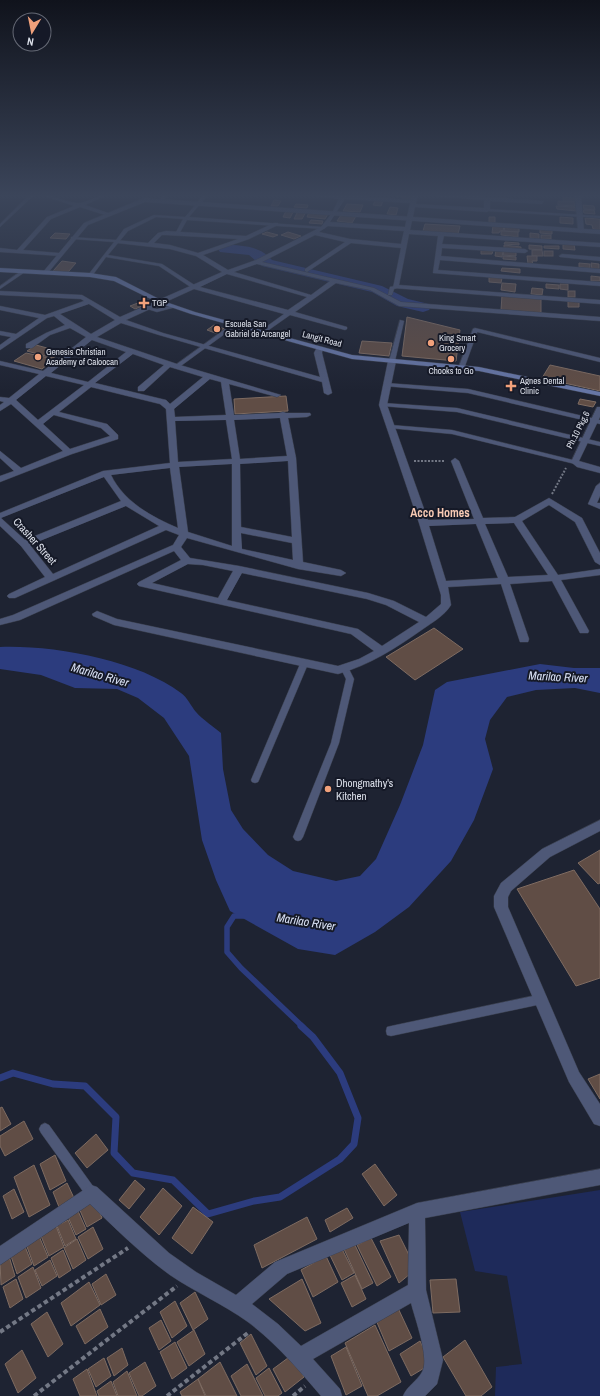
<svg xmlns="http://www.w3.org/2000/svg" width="600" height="1396" viewBox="0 0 600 1396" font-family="'Archivo Narrow',sans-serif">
<rect width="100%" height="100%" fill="#1e2332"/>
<polygon fill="#1e2a5a" points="600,1190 600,1396 495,1396 496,1367 522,1364 507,1276 475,1271 460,1212"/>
<path fill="#2c3c7e" d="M0,647c54,-2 137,13 181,46 6,4 10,13 15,19 7,8 17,14 25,21l2,36 8,41 12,19 25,26 25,16 43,10 24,-5 16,-17 24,-54 23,-60 12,-55 12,-8 93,-18 34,4h26v25l-25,-5 -39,2 -29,7 -17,23 -5,19 8,30 -19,51 -23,41 -42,46 -34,25 -40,23 -37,-6 -68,-38 -14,-31 -14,-40 -13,-84 -25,-38 -26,-20 -21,-9 -42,-1 -34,-13 -41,-6z"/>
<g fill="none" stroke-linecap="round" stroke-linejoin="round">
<polyline stroke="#2c3c7e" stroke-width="5.5" points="243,916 234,916 227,927 227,952 241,968 303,1027"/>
<polyline stroke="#2c3c7e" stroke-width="7" points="0,1078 13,1073 53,1084 85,1086 116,1117 114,1153 133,1173 173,1180 208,1214 254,1201 280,1197 340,1159 354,1144 358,1118 340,1073 313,1037 301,1026"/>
<path fill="#2c3c7e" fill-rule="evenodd" d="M225,245c17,0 35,1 47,15l110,26 26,13 21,5 2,3 -2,3 -6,2 -26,-6 -25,-14 -110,-26 -13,-11 -29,-3 -2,-3 2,-3z"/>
</g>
<g fill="#604d45" stroke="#7e6b61">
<polygon points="412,195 411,201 402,200 403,196 395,196"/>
<polygon points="563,197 575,198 575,202 563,201"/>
<polygon points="274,200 281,201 278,206 271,206"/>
<polygon points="375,201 383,201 381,206 373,205"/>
<polygon points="558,201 574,202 575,206 558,205"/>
<polygon points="296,204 308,205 307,208 294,207"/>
<polygon points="347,204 363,205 360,212 343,211"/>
<polygon points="583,205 594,206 595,210 584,209"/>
<polygon points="556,206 575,207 576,211 557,209"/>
<polygon points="390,207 398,208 396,215 387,214"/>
<polygon points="583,210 594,210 595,214 584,213"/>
<polygon points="286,211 293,212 290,218 283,217"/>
<polygon points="298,211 306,212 302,219 294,219"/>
<polygon points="309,212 328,214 325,219 307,217"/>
<polygon points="341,215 356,216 352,223 337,221"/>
<polygon points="489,217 495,217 495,223 489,222"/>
<polygon points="560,217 573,218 573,224 560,223"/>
<polygon points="585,218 600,219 600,230 593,229 592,225 586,224"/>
<polygon points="311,220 323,221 322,224 309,223"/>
<polygon points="425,224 460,226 458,234 423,231"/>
<polygon points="493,226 504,226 503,231 500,231 499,233 492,233"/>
<polygon points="505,226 519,227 519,232 504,231"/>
<polygon points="540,228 552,229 552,234 540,233"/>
<polygon points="501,231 518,232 518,237 501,235"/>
<polygon points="267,232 278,235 273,237 262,234"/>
<polygon points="288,232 301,236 294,239 281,235"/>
<polygon points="55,233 70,234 66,239 50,238"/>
<polygon points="530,233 539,234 539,239 530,238"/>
<rect x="541" y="235" width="10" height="4"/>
<polygon points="505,242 519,243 519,245 504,244"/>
<polygon points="563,243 574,244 575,250 563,249"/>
<polygon points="504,245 521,247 521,250 504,248"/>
<polygon points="529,245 542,246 542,250 529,249"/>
<polygon points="544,246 559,246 559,249 544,248"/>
<polygon points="481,250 493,251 492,254 481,254"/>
<polygon points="496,250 503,251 502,257 495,256"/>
<polygon points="532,250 542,250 543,256 532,256"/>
<polygon points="504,251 516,252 516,256 503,255"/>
<rect x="544" y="251" width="9" height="5"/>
<polygon points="503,256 516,257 516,260 503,259"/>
<polygon points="527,256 537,256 537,261 532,261 533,264 528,264"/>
<polygon points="62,261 76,263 68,272 53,271"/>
<polygon points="579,263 590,264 590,268 579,267"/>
<polygon points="591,263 599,264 599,269 592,269"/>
<polygon points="502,268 520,269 520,273 501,271"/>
<polygon points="591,276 600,277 600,281 591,281"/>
<polygon points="489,277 502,278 501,283 489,282"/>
<polygon points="502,283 516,284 515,292 501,290"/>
<polygon points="546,284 559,285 559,289 546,288"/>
<polygon points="560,284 568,284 568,290 560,289"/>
<polygon points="532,288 543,289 542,295 531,294"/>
<rect x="568" y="291" width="7" height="6"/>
<polygon points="502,295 541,298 541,313 501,310"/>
<polygon points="143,301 148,304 135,309 130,306"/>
<polygon points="568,301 579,302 579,307 568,307"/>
<polygon points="407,317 460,330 456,361 402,356"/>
<polygon points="214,325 225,329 218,334 207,330"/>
<polygon points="362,341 392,343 389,356 359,353"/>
<polygon points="36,345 62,352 53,358 27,351"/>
<polygon points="26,353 54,359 42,369 14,361"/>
<polygon points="550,365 600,376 600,391 542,378"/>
<polygon points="286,396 288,411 235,414 234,399"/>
<polygon points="580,399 596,402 593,407 578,404"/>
<polygon points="434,628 463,649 415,680 386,657"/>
<polygon points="600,850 600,883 598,884 578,863"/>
<polygon points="574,870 600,909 600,978 576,986 517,889"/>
<polygon points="600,1074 600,1099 588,1079"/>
<polygon points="2,1107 11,1124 0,1131 0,1108"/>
<polygon points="24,1121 33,1139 5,1156 0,1146 0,1136"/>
<polygon points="96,1134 108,1150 87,1168 75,1153"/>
<polygon points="55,1155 66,1181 50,1190 40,1164"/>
<polygon points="375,1164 397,1195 384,1206 362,1174"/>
<polygon points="34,1165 50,1205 29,1217 14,1177"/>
<polygon points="135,1180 145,1189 129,1209 119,1200"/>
<polygon points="67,1183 74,1198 59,1207 53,1192"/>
<polygon points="163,1188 182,1206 159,1235 140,1217"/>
<polygon points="14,1189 24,1212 12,1219 3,1196"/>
<polygon points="94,1199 102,1218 87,1227 79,1208"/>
<polygon points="193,1207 213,1222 192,1254 172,1238"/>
<polygon points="347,1208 353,1218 330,1232 325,1220"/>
<polygon points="78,1211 86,1229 76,1235 68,1217"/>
<polygon points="307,1217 317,1239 262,1268 254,1245"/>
<polygon points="68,1220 76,1239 65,1246 57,1226"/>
<polygon points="56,1226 64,1247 49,1256 41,1236"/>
<polygon points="93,1227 103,1249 88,1259 78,1237"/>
<polygon points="399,1235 416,1269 399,1283 380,1241"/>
<polygon points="39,1236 48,1257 34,1266 26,1244"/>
<polygon points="371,1238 391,1277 377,1286 357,1245"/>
<polygon points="77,1239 86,1260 73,1269 64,1248"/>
<polygon points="354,1243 373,1283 362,1289 344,1249"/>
<polygon points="24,1244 32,1264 17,1274 10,1253"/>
<polygon points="340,1245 354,1273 342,1280 328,1251"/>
<polygon points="63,1250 71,1270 59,1278 51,1258"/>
<polygon points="9,1256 15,1276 1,1285 0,1261"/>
<polygon points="326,1256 338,1282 313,1297 301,1270"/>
<polygon points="50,1260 57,1276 42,1286 35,1270"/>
<polygon points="33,1267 41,1288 26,1298 18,1277"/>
<polygon points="106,1274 116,1295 101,1305 92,1284"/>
<polygon points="355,1275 366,1299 352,1307 341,1283"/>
<polygon points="16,1279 23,1299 10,1308 3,1287"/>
<polygon points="302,1279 321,1323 305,1331 269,1299"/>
<polygon points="456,1279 460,1312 433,1313 430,1280"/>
<polygon points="89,1282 100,1305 71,1326 61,1303"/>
<polygon points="195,1292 208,1319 193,1330 180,1303"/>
<polygon points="175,1301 187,1326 172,1338 160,1312"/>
<polygon points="398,1308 412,1338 389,1351 376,1320"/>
<polygon points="100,1309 108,1327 85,1344 76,1326"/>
<polygon points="47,1312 63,1344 48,1357 31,1324"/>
<polygon points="161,1320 171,1341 159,1350 149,1328"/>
<polygon points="375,1325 401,1382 377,1396 368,1396 345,1343"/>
<polygon points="194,1330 205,1354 189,1366 177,1342"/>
<polygon points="251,1334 267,1366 256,1375 240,1343"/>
<polygon points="465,1340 492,1387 481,1396 466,1396 443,1357"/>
<polygon points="420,1341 431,1364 411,1376 400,1354"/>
<polygon points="175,1342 187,1368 172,1379 160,1352"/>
<polygon points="346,1347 362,1386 346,1395 331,1356"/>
<polygon points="122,1348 128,1365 114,1376 107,1358"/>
<polygon points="22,1350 36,1378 18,1393 5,1364"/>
<polygon points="292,1355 304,1377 285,1392 273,1369"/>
<polygon points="104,1358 111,1376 96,1387 88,1369"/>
<polygon points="145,1362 156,1386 142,1396 139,1396 129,1373"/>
<polygon points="220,1362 237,1396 206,1396 198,1379"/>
<polygon points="247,1364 263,1396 241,1396 231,1376"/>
<polygon points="269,1368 282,1393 278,1396 265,1396 256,1378"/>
<polygon points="87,1369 97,1396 80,1396 73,1379"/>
<polygon points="127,1371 137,1396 118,1396 113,1382"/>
<polygon points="198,1379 205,1396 182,1396 180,1392"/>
<polygon points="111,1381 117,1396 99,1396 97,1391"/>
</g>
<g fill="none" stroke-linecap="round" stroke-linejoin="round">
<g stroke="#393e4c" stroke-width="1">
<g id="service">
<polygon points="29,195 34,195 0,227 0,224"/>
<polygon points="163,195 167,195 162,202 160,201"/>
<polygon points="198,202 201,203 189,217 323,227 325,228 323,229 187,220 179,234 177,235 175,234 183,219 156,217 128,231 108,255 162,264 196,286 196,288 192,288 159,266 106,257 92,276 88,275 114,242 73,239 71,239 71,237 116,240 124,229 154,215 185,217"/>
<polygon points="487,209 600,216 600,218 486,211"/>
<polygon points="21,271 25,272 0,289 0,286"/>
<polygon points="395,286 397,286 397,288 394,289 392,295 388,295 390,287"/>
<polygon points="174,305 176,306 176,307 157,312 144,308 146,307 157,309"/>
<polygon points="400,320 404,321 395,361 392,363 389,361"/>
<polygon points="232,324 237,325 178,368 174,368 174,366"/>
<polygon points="473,329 478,330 465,366 460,367 459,366"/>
<polygon points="386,383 468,389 600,420 600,424 468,393 384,386 384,384"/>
<polygon points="383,403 457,408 600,442 600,446 457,412 381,406 381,404"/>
<polygon points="391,425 452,430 577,461 578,462 575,464 452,434 389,428 388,427"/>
<polygon points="304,661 308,664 259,780 258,782 255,783 252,782 251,780 300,664"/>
<polygon points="345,666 348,667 354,679 339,743 303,837 301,840 298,841 295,840 293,837 331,743 346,679 341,669"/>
<polygon points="542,994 546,996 547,999 546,1002 542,1004 391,1036 387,1035 386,1031 387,1027 391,1026"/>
<polygon points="45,1123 49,1125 95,1189 97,1193 95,1197 91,1199 87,1197 41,1133 39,1129 41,1125"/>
</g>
</g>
<g stroke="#393e4c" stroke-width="1">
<g id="minor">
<path d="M41,195c13,0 24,7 36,8 8,1 20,-8 30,-8l-22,10 26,9 -3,2 -28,-9 -29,12 -28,31 36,3 2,1v2l-61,-4v-4l17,2 30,-33 27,-11z"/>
<polygon points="202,195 207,195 201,204 197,204"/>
<path d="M307,195h40l64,5 1,-5h6l-2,9 68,4v-8l-63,-5h38l85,6 -2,3 -52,-3v9l-3,2 -72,-5 -5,23 190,13v4l-156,-11 -2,8 83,5 3,2 -3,2 -83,-5 -1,8 159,13v4l-160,-13 -2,10 162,12v4l-167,-13 5,-37 -29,-2 -10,51 201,15v4l-207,-16 8,-40 -50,-5 -44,29 -2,-1v-2l40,-27 -30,-7 -53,27 112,26 27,14 199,15v4l-201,-15 -29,-16 -34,-7 -41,29 52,15v2l-2,1 -55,-15 -27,19h-4v-2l25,-18 -90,-25 -68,31 37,13 157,44 -6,-24 3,-6h6l-1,6 10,40 -4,2 -4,-2 -2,-11 -163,-47 -38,-12 -24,14 83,28 101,30 -4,2 -48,-13 5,31 45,-2 4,-1 3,1h24l1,2 -4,2 -19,1 8,40 7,104 38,8 5,3 -5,3 -43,-7 -111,-31 -6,9 9,11 49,8 129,27 26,8 32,16 15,-13v-9l-22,-72 -40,-118 9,-44 4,-2 4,2 -9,44 41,115 46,-1 -23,-58 4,-3 4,3 24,57 32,-1 34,-19 33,20 18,35v12l-5,-3 -20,-40 -26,-17 -27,16 36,54 42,-6v6l-39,5 28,51 -1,2h-8l-28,-52 -42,3 19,55 -1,3h-8l-1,-3 -18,-55 -53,3 3,18c-7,11 -18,17 -28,24 -27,19 -53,36 -85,45l-224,-49 -21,-9 -1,-2 5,-3 20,8 221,47 21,-7 15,-8 -23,-17 -212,-48 -2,-2 2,-2 42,-22 -7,-9 -154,69 -20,5v-6l13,-4 160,-70 6,-10 -13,-5 -151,68h-6l-2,-2 2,-2 36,-17 -24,-31 -21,-20v-13l103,-42 67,-8 -4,-54 -6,-5 -69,-17 -32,25 48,12 11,11v4l-46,15 -72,28v-6l14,-5 -14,-13v-7l21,17 42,-17 -52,-47 -11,7v-6l4,-3 -4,-1v-4l9,1 30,-24 -39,-9v-4l43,10 43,-34 -16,-9 -20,7 -18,13h-6v-4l20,-11 19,-8 -11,-9 -7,2 -47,32v-5l11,-8 -11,-2v-4l16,3 23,-16 -39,-8v-4l45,9 39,-14 -3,-2 -81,-4v-4l82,4 38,22 102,-45 -26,-16 -26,-7 -53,-6 -2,-1v-2l33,3 10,-10 8,-2 80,5 28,-13h4v2l-29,14 -46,16 25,15 28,-10 65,-33 11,-14 7,-14zM345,199l65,4 -5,24 -75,-5zM328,226l76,5 -3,13 -51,-5 -31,-7zM162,235h4l72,4 -40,14 -28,-8 -16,-2zM257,264l73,17 -19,14 -77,-23zM227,274l80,23 -19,13 -88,-23zM89,304l26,16 -24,14 -31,-20zM92,340l34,12 -38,30 -37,-9zM133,354l31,11 -26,22v4h6l26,-24 33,10 -33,27 -4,-4 -71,-17zM46,376l38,9 -46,35 -22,-20zM210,379l11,3 5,33 -51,2 -1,-8zM54,415l47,13 9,8 -40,13 -27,-25zM280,418l7,38 -47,3 -6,-39zM226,420l6,39 -54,3 -3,-41zM288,461l4,76 -51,-10 -1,-63zM232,464v82l-44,-14 -9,-65zM170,468l8,60c-26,-11 -54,-26 -67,-53zM104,477l17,24 -96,39 -24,-22zM126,506l33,20 -106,48 -23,-29zM514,523l34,52 -40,2 -23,-53zM476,524l22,54 -52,3 -17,-55zM241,533l51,10 1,17 -51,-11zM188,564l15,1 30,6 -15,27 -66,-15zM242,573l125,26 19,6 33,17 -37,24 -24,-17 -131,-29z"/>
<polygon points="575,195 581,195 584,231 581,233 578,231"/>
<polygon points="562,254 600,257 600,261 560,257 559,256"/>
<polygon points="475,328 600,358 600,362 473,331 473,329"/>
<polygon points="597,407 600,407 600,417 579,461 600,467 600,473 577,467 571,462"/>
<polygon points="600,483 600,496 597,503 600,503 600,509 588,504 596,486"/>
<polygon points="600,820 600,831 550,857 511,891 508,897 508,907 579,1072 600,1104 600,1126 594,1124 569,1082 494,907 494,896 501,883 542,849"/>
<path d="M600,1169v16l-175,33 1,72 17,70 -6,24 -12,12h-22c4,-10 14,-15 19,-24 8,-13 -7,-53 -11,-69l-98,56 27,30 2,7h-21c-22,-26 -45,-53 -73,-74 -25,-18 -53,-30 -78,-47 -29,-21 -55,-47 -80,-71l-90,61v-19l91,-61 6,2 72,66 27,19 40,23 39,-33 142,-59zM409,1223l-1,62 -107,61 -23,-22 -26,-20 35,-30z"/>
</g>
</g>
<g stroke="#393e4c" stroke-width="1">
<polygon id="tertiary" points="144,198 600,230 600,234 145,202 88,225 47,274 43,274 43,272 84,223"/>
</g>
<g stroke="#393e4c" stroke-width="1">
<polygon id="secondary" points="0,268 90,273 116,277 163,301 195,312 352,355 479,367 600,392 600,396 479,371 352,359 191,314 159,303 114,281 90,277 0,272"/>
</g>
<g stroke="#737885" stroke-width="2" stroke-dasharray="2 1.5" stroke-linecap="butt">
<polyline points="414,461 445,461"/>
<polyline points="552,494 566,468"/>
</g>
<g stroke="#737885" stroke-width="4" stroke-dasharray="4.5 3" stroke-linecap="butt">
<polyline points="0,1332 128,1248"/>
<polyline points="34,1396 177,1286"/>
<polyline points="167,1396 249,1332"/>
<polyline points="293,1396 305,1386"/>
</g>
<use href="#service" fill="#4e5877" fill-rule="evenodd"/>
<use href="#minor" fill="#4e5877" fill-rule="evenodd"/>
<use href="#tertiary" fill="#4e5877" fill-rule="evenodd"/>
<use href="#secondary" fill="#6676a6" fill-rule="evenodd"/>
</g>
<linearGradient id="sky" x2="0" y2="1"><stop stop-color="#10131c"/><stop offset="0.5" stop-color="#3b455a"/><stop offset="1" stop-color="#3b455a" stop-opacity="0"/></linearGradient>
<rect width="600" height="391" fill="url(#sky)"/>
<g fill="#f1a17b" stroke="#151927" stroke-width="1.5">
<path d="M142 297h4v4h4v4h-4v4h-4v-4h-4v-4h4z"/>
<circle cx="217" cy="329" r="4"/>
<circle cx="431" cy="343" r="4"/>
<circle cx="38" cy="357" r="4"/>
<circle cx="451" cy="359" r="4"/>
<path d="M509 380h4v4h4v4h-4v4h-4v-4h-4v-4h4z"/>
<circle cx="328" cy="789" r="4"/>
</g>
<g text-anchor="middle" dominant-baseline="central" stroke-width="4" stroke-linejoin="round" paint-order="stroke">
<g font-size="9" fill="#dde1eb" stroke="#151927" text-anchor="start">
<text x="152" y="303">TGP</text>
<text x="225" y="324">Escuela San<tspan x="225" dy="10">Gabriel de Arcangel</tspan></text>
<text x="439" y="338">King Smart<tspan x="439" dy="10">Grocery</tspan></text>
<text x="46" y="352">Genesis Christian<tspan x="46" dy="10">Academy of Caloocan</tspan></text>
<text x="451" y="371" text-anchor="middle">Chooks to Go</text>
<text x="520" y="381">Agnes Dental<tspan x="520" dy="10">Clinic</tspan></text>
</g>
<g font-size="9" fill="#dde1eb" stroke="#151927">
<text transform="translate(322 339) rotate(15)">Langit Road</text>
<text transform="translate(578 430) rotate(-63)">Ph.10 Pkg.6</text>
</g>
<g font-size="11" fill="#dde1eb" stroke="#151927">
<text transform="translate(35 541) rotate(48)">Crasher Street</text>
</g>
<g font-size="11" fill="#dde1eb" stroke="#151927" text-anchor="start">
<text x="336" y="783">Dhongmathy's<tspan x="336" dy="13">Kitchen</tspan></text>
</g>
<g font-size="12" font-weight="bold" fill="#f8cab4" stroke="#151927">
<text x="440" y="513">Acco Homes</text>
</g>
<g font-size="12" font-style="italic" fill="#d9e1f5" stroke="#151927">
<text transform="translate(100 675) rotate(16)">Marilao River</text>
<text transform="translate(558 677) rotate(3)">Marilao River</text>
<text transform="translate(306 922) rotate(9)">Marilao River</text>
</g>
</g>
<g transform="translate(32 32) rotate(190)"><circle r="19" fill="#151927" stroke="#656975"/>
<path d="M0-3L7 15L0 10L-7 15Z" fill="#f1a17b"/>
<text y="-6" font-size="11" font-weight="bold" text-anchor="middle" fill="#dde1eb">N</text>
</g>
</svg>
